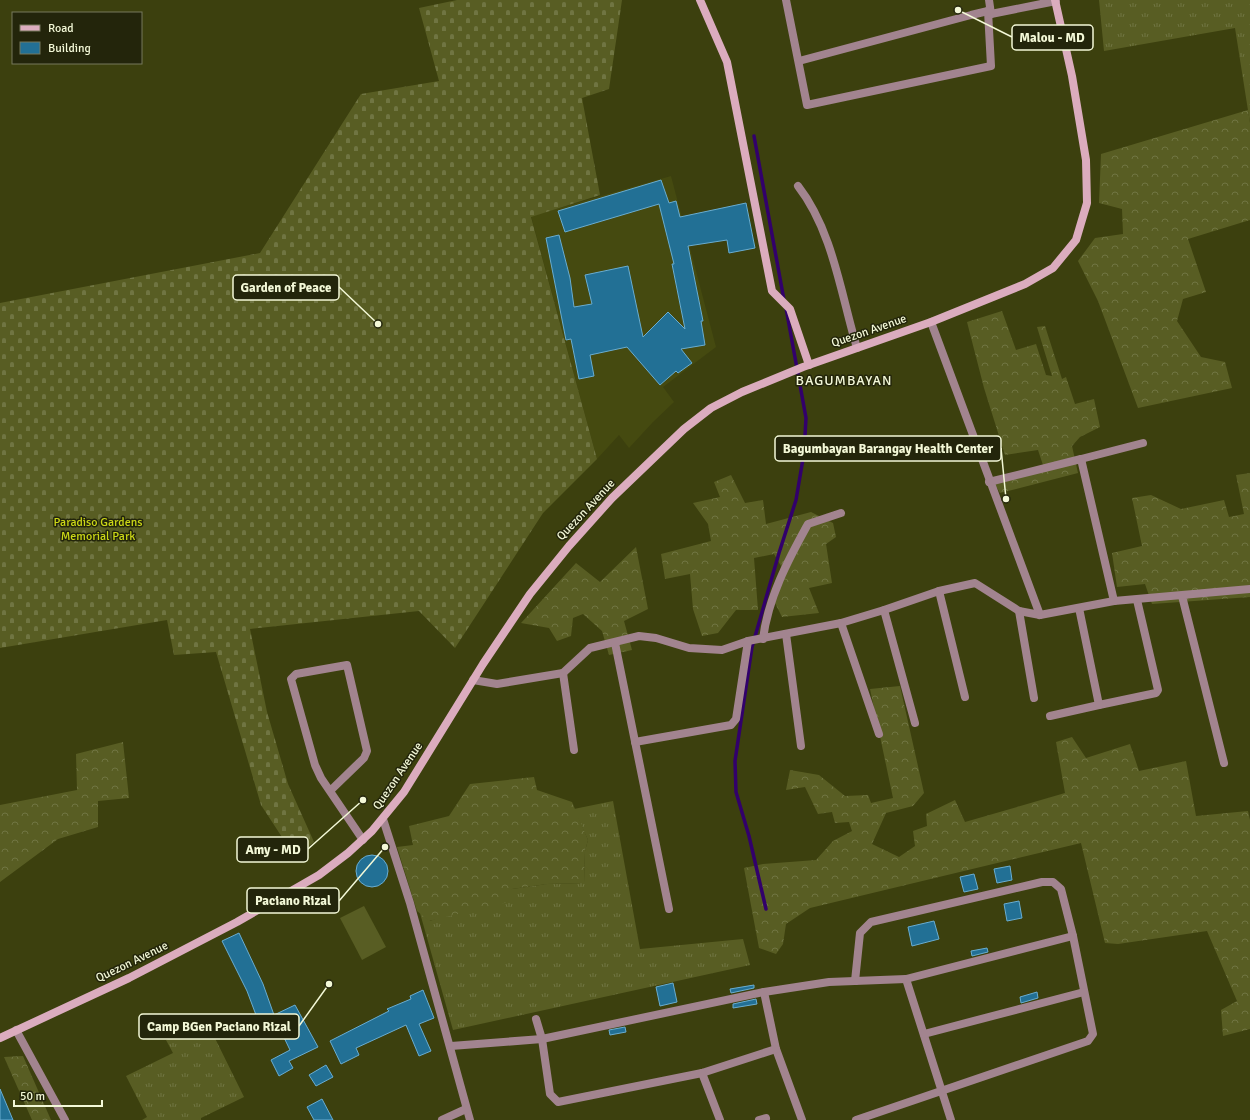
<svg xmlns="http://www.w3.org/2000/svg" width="1250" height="1120" viewBox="0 0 1250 1120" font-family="Signika,sans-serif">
<defs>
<pattern id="grass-tufts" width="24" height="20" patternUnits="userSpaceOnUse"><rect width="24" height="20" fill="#585d23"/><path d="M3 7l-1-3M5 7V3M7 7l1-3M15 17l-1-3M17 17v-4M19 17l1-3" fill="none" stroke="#707542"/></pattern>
<pattern id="forest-crowns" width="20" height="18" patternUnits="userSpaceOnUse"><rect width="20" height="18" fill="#585d23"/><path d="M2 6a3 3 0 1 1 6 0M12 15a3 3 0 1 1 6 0" fill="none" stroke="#707542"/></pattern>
<pattern id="cemetery-stones" width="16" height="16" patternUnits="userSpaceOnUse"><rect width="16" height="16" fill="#585d23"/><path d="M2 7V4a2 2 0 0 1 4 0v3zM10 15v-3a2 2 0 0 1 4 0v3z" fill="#707542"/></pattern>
</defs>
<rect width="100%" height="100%" fill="#3c400e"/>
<polygon fill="#454a10" points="671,176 716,347 663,387 674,402 653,422 629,448 619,435 597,459 531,216"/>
<g fill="url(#grass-tufts)">
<polygon points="1099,0 1250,0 1250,123 1235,28 1104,51"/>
<polygon points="613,801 640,949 743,939 750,965 453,1030 420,913 430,921 512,889 547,884 584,883 585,851 588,840 574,809"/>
<polygon points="206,1020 244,1097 201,1118 201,1120 142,1120 147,1117 126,1076 173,1053 166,1040"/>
</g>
<g fill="url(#forest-crowns)">
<polygon points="1248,110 1250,123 1250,220 1188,239 1206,292 1183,299 1177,321 1201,357 1225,362 1232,388 1138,408 1098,301 1078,261 1095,238 1123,234 1122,209 1099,203 1101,154"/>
<polygon points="1002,311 1016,350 1036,344 1046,375 1052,376 1037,327 1045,326 1062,379 1066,377 1075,404 1094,399 1100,427 1080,437 1072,446 1078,473 1000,493 995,484 1045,471 1038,450 1005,455 984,388 967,322"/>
<polygon points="1250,473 1250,597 1152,604 1145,584 1117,587 1112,553 1142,546 1132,498 1151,495 1181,509 1224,500 1229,517 1244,514 1236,475"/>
<polygon points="731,475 745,503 763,500 766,524 811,512 833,523 836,537 826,544 832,583 809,588 819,613 782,617 774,601 781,566 774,554 754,558 758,610 736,610 718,633 702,636 693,609 690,574 665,579 661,554 711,541 708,524 693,503 720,497 714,482"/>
<polygon points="636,547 648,609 624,621 632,650 609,655 602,631 583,614 573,618 571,636 557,641 549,628 521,623 576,563 600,582"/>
<polygon points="900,686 924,793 913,806 886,813 872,844 899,857 915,846 913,831 927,826 926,814 955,800 965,822 1065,793 1056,742 1072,737 1086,758 1130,744 1139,771 1186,761 1196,816 1248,811 1250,820 1250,1029 1223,1036 1221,1010 1237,1001 1207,931 1118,944 1105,943 1081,843 810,908 786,924 783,944 776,954 759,948 744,868 763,864 816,860 833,841 852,831 849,822 835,823 832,812 818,814 805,787 786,790 790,770 819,775 845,796 868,795 871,803 893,798 870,689"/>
<polygon points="123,742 129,798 98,801 98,827 58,839 0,882 0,805 77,790 76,754"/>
<polygon points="534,777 537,790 572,802 588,840 585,851 584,883 547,884 512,889 508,902 429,921 417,911 397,847 413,845 409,826 449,816 470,784"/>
<polygon points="23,1056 51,1120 32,1120 4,1057"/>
</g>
<polygon fill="url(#cemetery-stones)" points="457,0 622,0 609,89 582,98 600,195 531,217 597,459 543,513 455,648 419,611 250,629 267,712 288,784 314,842 295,857 261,805 216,652 174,655 167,620 0,648 0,303 260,253 361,94 439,81 419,8"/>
<polygon fill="#585d23" points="364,906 386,947 362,960 340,918"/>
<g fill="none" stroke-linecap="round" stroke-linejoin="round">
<g stroke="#32006b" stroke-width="3.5">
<polyline points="754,136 784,300"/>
<polyline points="766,909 749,836 736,792 735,761 752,647 779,553 796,500 804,453 806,418 786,308"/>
</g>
</g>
<g fill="#227095" stroke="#69add1">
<polygon points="661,180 669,203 676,201 680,217 746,203 755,248 729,253 727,240 688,246 703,321 701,321 705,345 681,349 692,363 678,373 676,371 660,385 627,347 590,355 594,376 579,379 571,339 566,340 546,238 559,235 570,278 574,307 592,304 585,275 628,266 643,337 668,312 685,329 672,264 674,264 659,204 565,232 558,211"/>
<circle cx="372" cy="871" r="16"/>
<polygon points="1010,866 1012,880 997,883 994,869"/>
<polygon points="974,874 978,889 964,892 960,877"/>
<polygon points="1019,901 1022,918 1007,921 1004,904"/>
<polygon points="934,921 939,939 912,946 908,927"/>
<polygon points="239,933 263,984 274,1015 295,1005 318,1047 289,1061 293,1068 279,1076 271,1060 290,1050 278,1025 262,1031 247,991 222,941"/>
<polygon points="987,948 988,952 972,956 971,951"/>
<polygon points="673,983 677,1002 660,1006 656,987"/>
<polygon points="754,985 754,988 731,993 730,989"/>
<polygon points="423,990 434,1018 419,1024 431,1051 419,1056 406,1025 356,1048 359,1055 341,1064 330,1041 389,1011 387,1009 411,999 410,996"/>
<polygon points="1037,992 1038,998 1021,1003 1020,997"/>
<polygon points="756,999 757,1004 733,1008 733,1004"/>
<polygon points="625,1027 626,1032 610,1035 609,1030"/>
<polygon points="326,1065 333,1077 316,1086 309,1075"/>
<polygon points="0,1089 13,1120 0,1120"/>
<polygon points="322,1099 333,1120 314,1120 307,1107"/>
</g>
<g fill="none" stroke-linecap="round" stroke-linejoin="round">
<g stroke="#a2848f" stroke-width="8">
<polyline points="786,0 807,105 991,66 988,11"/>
<polyline points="989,0 991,14"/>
<polyline points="799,61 971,15 988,11 991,14 1056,1"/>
<path d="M798,186c35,45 43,109 59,162"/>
<polyline points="931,322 1040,615"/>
<polyline points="1081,459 1143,443"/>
<polyline points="989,482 1081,459 1114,601"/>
<polyline points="939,591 965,697"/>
<polyline points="1182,596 1224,763"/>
<polyline points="1079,608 1099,705 1156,693 1158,690 1137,600"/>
<polyline points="884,610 915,723"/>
<polyline points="1019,611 1034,698"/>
<polyline points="841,623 879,734"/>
<polyline points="786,634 801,746"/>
<path d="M763,639c5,-41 25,-79 45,-115l33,-11"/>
<polyline points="615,643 669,909"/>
<polyline points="563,673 574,750"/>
<polyline points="473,680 497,684 563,673 590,648 639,636 656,638 689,648 722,650 748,641 841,623 884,610 939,591 975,583 1019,611 1040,615 1114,601 1250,589"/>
<polyline points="1050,716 1099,705"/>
<polyline points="635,742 731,725 736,719 748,641"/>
<polyline points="330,791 364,758 367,751 347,665 296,674 291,679 315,765 321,778 363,840"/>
<polyline points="383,819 410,903 470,1120"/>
<polyline points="906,979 951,1120"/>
<polyline points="855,981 860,933 871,922 1042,882 1053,882 1061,889 1073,936 1093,1034 1088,1041 856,1120"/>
<polyline points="764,992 776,1049 802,1120"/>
<polyline points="536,1019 542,1039 550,1094 558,1102 702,1073 776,1049"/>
<polyline points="16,1030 65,1120"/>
<polyline points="924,1034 1084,992"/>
<polyline points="451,1046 542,1039 764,992 829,982 906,979 1073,936"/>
<polyline points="702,1073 720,1120"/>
<polyline points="442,1120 466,1109"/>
<polyline points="759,1120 766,1118"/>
</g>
<g stroke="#dbacbe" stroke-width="8">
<polyline points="700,0 727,62 772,291 790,309 809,365"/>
<polyline points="0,1038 129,978 237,922 319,875 348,853 372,831 404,792 483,664 530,594 569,546 612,498 684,429 711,408 742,392 803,367 931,322 1025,284 1053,268 1076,240 1087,203 1086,160 1072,76 1055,0"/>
</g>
</g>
<g text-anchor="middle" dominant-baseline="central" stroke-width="3" stroke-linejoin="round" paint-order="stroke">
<g font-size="12" fill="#f3f8d7" stroke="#23250b">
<text transform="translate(869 331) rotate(-19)">Quezon Avenue</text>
<text transform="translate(586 510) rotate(-47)">Quezon Avenue</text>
<text transform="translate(398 776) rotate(-56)">Quezon Avenue</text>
<text transform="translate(132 962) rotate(-26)">Quezon Avenue</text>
</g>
<g font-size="12" fill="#ccd817" stroke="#23250b">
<text x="98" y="522">Paradiso Gardens<tspan x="98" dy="14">Memorial Park</tspan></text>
</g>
<g font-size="14" letter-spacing="1" fill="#f3f8d7" stroke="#23250b">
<text x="844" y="380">BAGUMBAYAN</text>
</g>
</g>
<path fill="none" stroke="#f3f8d7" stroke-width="1.5" d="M958 10L1012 37M378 324L339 287M1006 499L1001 448M363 800L308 849M385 847L339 901M329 984L299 1026"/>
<g fill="#f3f8d7" stroke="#23250b" stroke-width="1.5">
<circle cx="958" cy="10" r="4"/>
<circle cx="378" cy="324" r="4"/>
<circle cx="1006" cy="499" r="4"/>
<circle cx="363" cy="800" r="4"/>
<circle cx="385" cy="847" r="4"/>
<circle cx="329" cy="984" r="4"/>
</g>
<g fill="#23250b" stroke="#f3f8d7" stroke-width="1.5">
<rect x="1012" y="25" width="81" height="25" rx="4"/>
<rect x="233" y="275" width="106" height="25" rx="4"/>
<rect x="775" y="436" width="226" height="25" rx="4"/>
<rect x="237" y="837" width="71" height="25" rx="4"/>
<rect x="247" y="888" width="92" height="25" rx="4"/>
<rect x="139" y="1014" width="160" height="25" rx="4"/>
</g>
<g font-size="13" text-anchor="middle" font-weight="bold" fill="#f3f8d7">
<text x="1052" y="42">Malou - MD</text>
<text x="286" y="292">Garden of Peace</text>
<text x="888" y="453">Bagumbayan Barangay Health Center</text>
<text x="273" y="854">Amy - MD</text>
<text x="293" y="905">Paciano Rizal</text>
<text x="219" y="1031">Camp BGen Paciano Rizal</text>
</g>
<rect x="12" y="12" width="130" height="52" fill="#23250b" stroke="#76795d"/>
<rect x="20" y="25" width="20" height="6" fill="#dbacbe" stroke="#76795d"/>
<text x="48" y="32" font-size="12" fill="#f3f8d7">Road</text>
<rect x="20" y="42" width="20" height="12" fill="#227095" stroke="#76795d"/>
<text x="48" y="52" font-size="12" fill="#f3f8d7">Building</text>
<path d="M14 1100v6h88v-6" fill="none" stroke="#f3f8d7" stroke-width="2"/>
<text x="20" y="1100" font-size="12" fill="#f3f8d7" stroke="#23250b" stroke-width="3" paint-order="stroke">50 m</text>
</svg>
